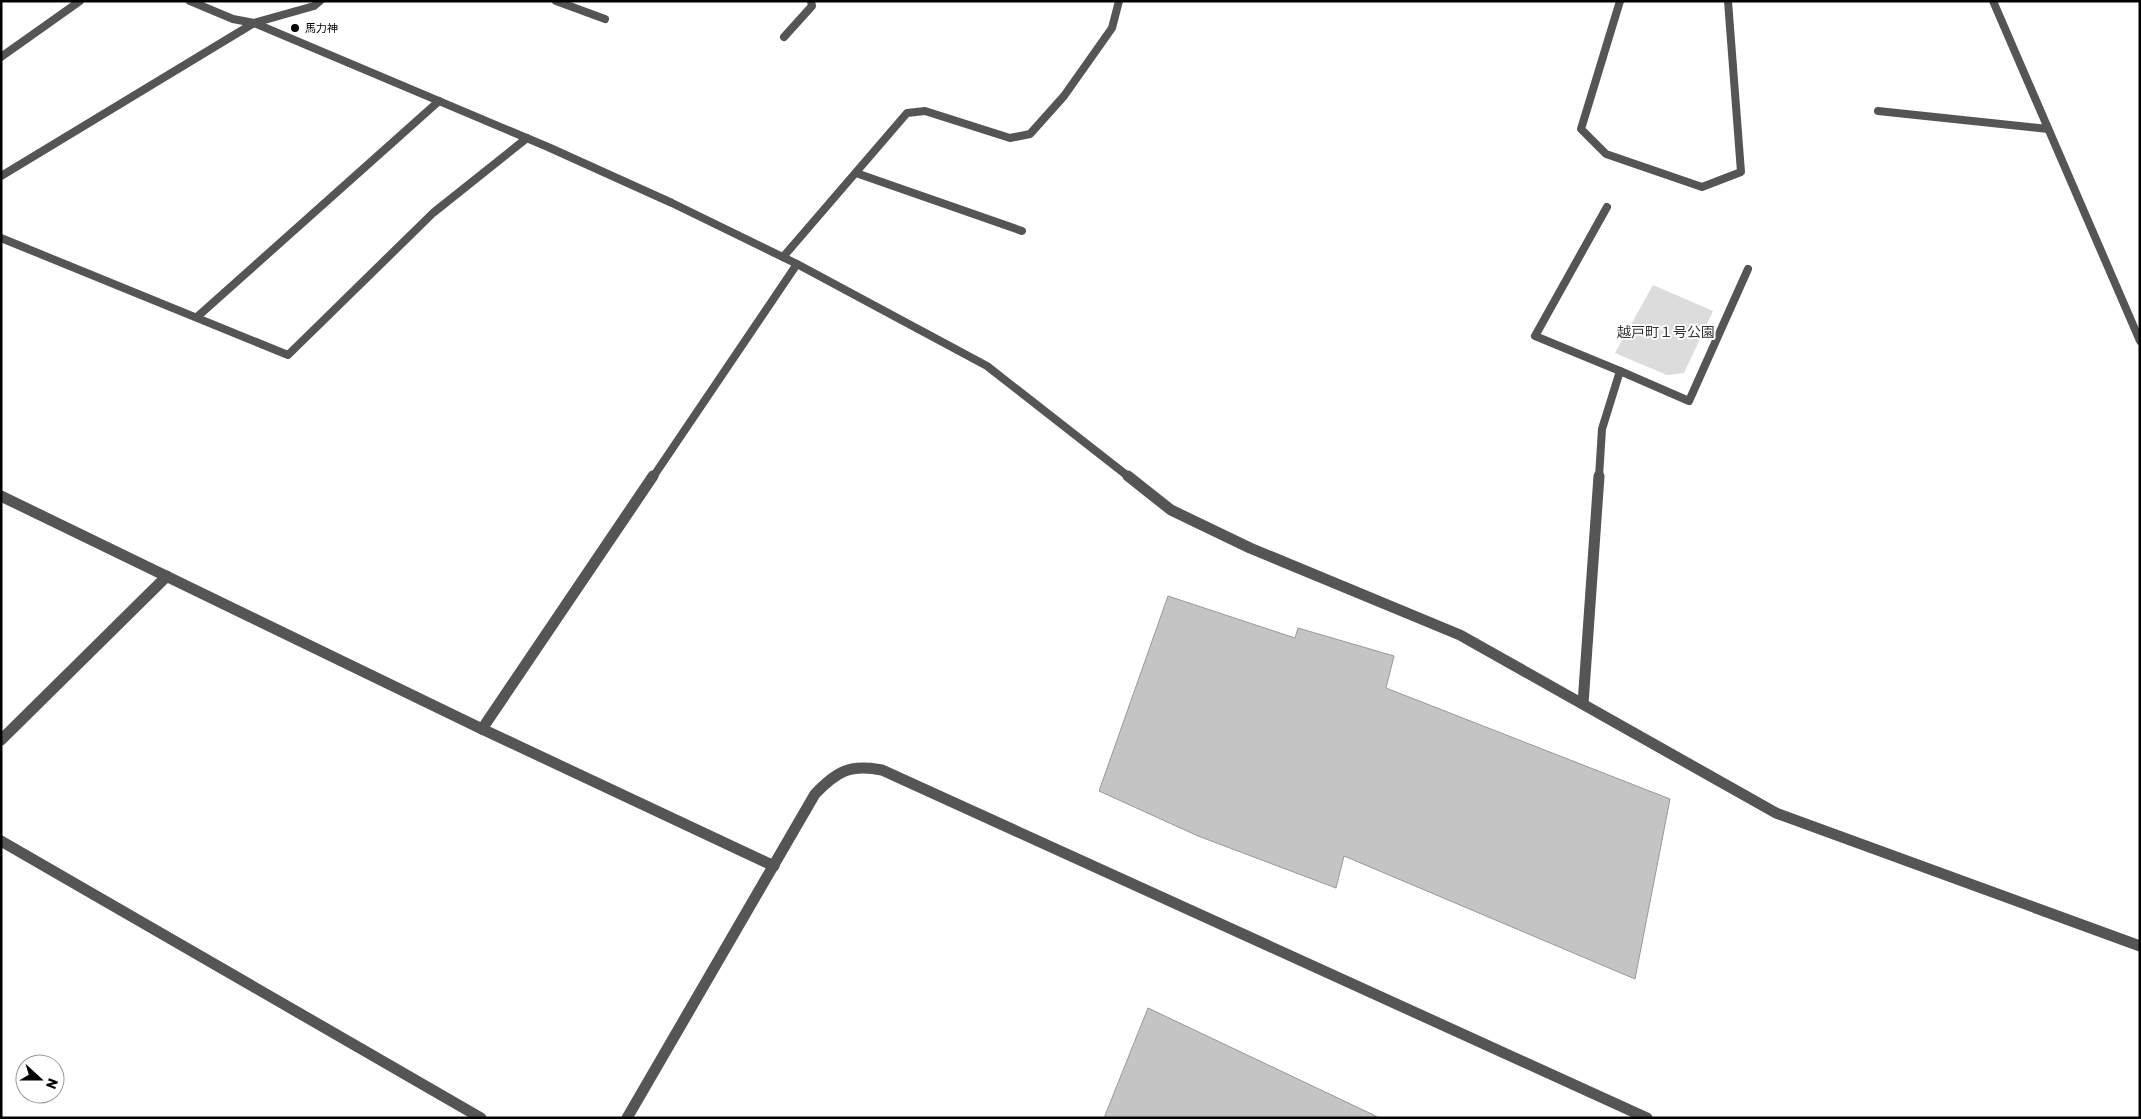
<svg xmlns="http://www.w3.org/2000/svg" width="2141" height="1119" viewBox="0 0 2141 1119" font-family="Rubik,'Noto Sans JP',sans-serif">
<rect width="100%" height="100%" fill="#fff"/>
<polygon fill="#dcdcdc" points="1653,285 1713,311 1684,373 1667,375 1615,353"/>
<g fill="#c4c4c4" stroke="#999">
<polygon points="1168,596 1295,638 1298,628 1394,656 1386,688 1670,799 1635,979 1344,856 1336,888 1198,836 1099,791"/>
<polygon points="1148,1008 1380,1118 1104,1118"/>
</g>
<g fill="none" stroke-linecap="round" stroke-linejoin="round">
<g stroke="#555" stroke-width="8">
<polyline points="190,1 233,19 254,23 314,6 320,1"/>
<polyline points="556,1 605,19"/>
<polyline points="1620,1 1581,129 1606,154 1702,187 1741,172 1728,1"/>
<polyline points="1993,1 2140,341"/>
<polyline points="784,37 812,6 811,1"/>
<polyline points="1878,111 2048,129"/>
<polyline points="856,173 1022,231"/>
<polyline points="1,176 254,23 548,147 672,203 797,264 987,366 1129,477"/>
<polyline points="1607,207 1535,336 1620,371"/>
<polyline points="1,238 288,355 433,213 527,138"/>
<polyline points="783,257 907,113 925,111 1010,138 1030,134 1064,96 1112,28 1119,1"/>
<polyline points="197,317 439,101"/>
<polyline points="653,477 797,264"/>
<polyline points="1599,477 1602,429 1620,371 1689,401 1748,269"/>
</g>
<g stroke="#555" stroke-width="11">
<polyline points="653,476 482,729 774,866"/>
<polyline points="1128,476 1171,510 1250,548 1460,635 1776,813 2140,946"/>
<polyline points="1583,704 1599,476"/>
<polyline points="1,740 167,576"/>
<polyline points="1,841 481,1118"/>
</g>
<polyline stroke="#555" stroke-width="8" points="1,57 80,1"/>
<g stroke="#555" stroke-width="11">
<polyline points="1,496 482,729"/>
<path d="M627,1118l188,-324c22,-23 35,-30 67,-24l765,348"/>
</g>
</g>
<circle fill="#000" stroke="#fff" stroke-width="2" cx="295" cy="28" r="5"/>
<g text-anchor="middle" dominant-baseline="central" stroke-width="4" stroke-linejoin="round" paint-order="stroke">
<g font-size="11" fill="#000" stroke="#fff" text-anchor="start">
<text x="305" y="28">馬力神</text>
</g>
<g font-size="14" fill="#333" stroke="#fff">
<text x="1666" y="332">越戸町１号公園</text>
</g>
</g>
<rect width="2141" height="1119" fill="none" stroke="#000000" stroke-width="5"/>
<g transform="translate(40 1079) rotate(111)"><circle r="24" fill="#ffffff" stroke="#999999"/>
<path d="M0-4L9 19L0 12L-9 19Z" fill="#000000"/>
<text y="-8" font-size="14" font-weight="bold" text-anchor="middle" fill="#000000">N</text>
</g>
</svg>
